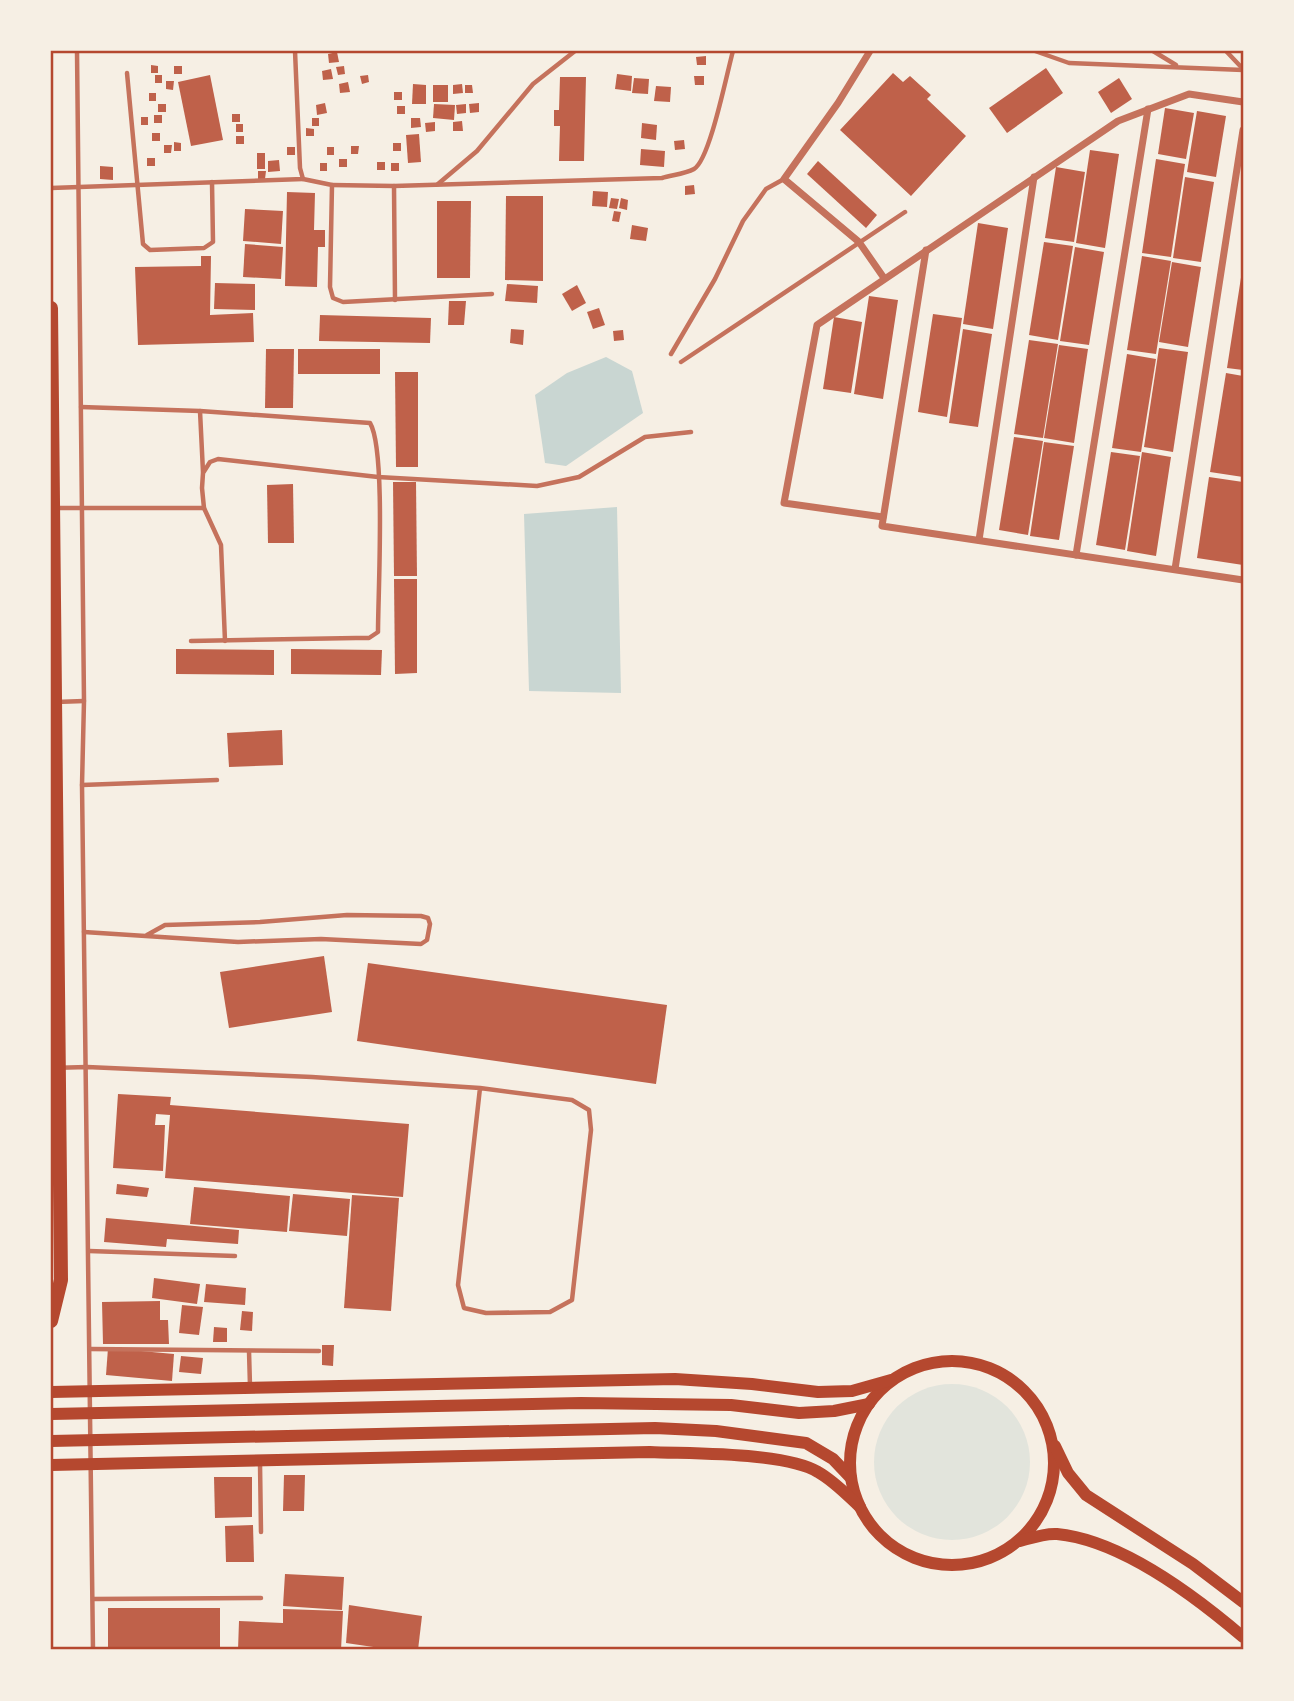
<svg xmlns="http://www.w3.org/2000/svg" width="1294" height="1701" viewBox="0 0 1294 1701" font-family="'Noto Serif',serif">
<rect width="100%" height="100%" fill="#f6efe4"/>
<circle fill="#e2e4dc" cx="952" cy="1462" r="78"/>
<g fill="#c9d6d2">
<polygon points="606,357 632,371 643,413 566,466 545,463 535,395 567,373"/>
<polygon points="617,507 621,693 529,691 524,514"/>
</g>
<g fill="#bf614a">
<polygon points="337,52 339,62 329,63 328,54"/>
<polygon points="706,56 706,65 697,65 696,57"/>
<polygon points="151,65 158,66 158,73 151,73"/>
<rect x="174" y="66" width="8" height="8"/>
<polygon points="344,66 345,74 338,75 336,67"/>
<polygon points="1046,68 1063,93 1007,133 989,108"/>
<polygon points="331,69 333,79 323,80 322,71"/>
<polygon points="893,73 903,82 910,76 931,95 927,99 966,136 911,196 840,130"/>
<polygon points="617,74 632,76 631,91 615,89"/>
<rect x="155" y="75" width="7" height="8"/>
<polygon points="210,75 223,140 191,146 178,82"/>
<polygon points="368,75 369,82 362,84 360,76"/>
<polygon points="694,76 704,76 704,85 695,85"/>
<polygon points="560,77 586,77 584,161 559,161 560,126 554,126 554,110 559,110"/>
<polygon points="634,78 649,79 648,94 632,93"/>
<polygon points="1119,78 1132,99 1111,113 1098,92"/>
<polygon points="166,81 174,81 173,90 166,89"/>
<polygon points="348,82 350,92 340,93 339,84"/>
<polygon points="413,84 426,85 426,104 412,104"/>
<polygon points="462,84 463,93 453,94 453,85"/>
<rect x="433" y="85" width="15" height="17"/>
<polygon points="465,85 472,85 473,93 465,93"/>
<polygon points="656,86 671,87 670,102 654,101"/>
<rect x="394" y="92" width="8" height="8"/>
<rect x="149" y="93" width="7" height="8"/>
<polygon points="325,103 327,113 317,115 316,105"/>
<polygon points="479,103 479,112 470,113 469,104"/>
<rect x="158" y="104" width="8" height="8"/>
<polygon points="434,104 455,105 454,120 433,118"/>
<polygon points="466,104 466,113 457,114 456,105"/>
<rect x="397" y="106" width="8" height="8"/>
<polygon points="1165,108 1194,113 1186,159 1158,154"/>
<polygon points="1197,111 1226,116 1216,177 1187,172"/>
<rect x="232" y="114" width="8" height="8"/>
<rect x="154" y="115" width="8" height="8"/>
<rect x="141" y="117" width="7" height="8"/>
<rect x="312" y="118" width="7" height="8"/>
<polygon points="411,118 420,118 421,127 411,128"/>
<polygon points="462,121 463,131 453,131 453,122"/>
<polygon points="435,122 435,131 426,132 425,123"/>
<polygon points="642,123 657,125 656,140 641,138"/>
<rect x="236" y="124" width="7" height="8"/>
<polygon points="306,128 314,129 314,136 306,136"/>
<rect x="152" y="133" width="8" height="8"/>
<polygon points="419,134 421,162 408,163 406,135"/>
<rect x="236" y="136" width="8" height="8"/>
<polygon points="684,140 685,149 675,150 674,141"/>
<polygon points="174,142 181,143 181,151 174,151"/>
<rect x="393" y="143" width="8" height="8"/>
<polygon points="164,145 172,145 171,153 164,153"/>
<polygon points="351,146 359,146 358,154 351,154"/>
<rect x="287" y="147" width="8" height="8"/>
<rect x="327" y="147" width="7" height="8"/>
<polygon points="641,149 665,151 664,167 640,165"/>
<polygon points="1090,150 1119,154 1105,248 1076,243"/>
<rect x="257" y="153" width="8" height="16"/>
<rect x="147" y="158" width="8" height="8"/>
<rect x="339" y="159" width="8" height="8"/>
<polygon points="1156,159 1185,164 1171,257 1142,253"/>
<polygon points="279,160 280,171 268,172 268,161"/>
<polygon points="818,161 877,215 866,228 807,174"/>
<rect x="377" y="162" width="8" height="8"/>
<rect x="320" y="163" width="7" height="8"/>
<rect x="391" y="163" width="8" height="8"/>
<polygon points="100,166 113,167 113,180 100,179"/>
<polygon points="1056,167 1085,172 1074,242 1045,238"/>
<polygon points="258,171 266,171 265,179 258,179"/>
<polygon points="1185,177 1214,182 1201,262 1173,258"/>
<polygon points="694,185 695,194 685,195 685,186"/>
<polygon points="593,191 608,192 607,207 592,206"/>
<polygon points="287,192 315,193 314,230 325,230 325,247 318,247 317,287 285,286"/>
<polygon points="506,196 543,196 543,281 505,280"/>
<polygon points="611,198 619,199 617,209 609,208"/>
<polygon points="621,198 628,200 627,210 619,208"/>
<polygon points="437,201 471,201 470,278 437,278"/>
<polygon points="245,209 283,211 281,244 243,241"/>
<polygon points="614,211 621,212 619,222 612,221"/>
<polygon points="978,223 1008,228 993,329 963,324"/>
<polygon points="632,225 648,228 646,241 630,239"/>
<polygon points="1044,242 1073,246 1058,340 1029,335"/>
<polygon points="245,244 283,247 281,279 243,277"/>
<polygon points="1075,247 1104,252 1089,345 1060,341"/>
<polygon points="201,256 211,256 210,315 253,313 254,342 138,345 135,267 201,266"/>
<polygon points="1142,256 1171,261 1156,354 1127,350"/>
<polygon points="1172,262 1201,267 1188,347 1159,342"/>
<polygon points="1242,271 1243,271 1243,370 1227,368"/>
<polygon points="215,283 255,284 255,310 214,309"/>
<polygon points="507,284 538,286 537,303 505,301"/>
<polygon points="577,285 586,303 572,311 562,294"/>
<polygon points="869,296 898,300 883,399 854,394"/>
<polygon points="449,301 466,301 464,325 448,325"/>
<polygon points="599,308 605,325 593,329 587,312"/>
<polygon points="933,314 962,318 947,417 918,412"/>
<polygon points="320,315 431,318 430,343 319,341"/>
<polygon points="834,317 862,322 851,393 823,389"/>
<polygon points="511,329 524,330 523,345 510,343"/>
<polygon points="963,329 992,334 978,427 949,423"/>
<polygon points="623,330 624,340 614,341 613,331"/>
<polygon points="1029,340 1058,344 1043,438 1014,434"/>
<polygon points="1059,345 1088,349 1074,443 1044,438"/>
<polygon points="1159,348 1188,352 1173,452 1144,447"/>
<polygon points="266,349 294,349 293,408 265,408"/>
<rect x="298" y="349" width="82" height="25"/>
<polygon points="1127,354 1156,359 1141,452 1112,448"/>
<polygon points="395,372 418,372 418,467 396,467"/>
<polygon points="1226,373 1243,376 1243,477 1210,472"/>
<polygon points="1014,437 1043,441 1028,535 999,530"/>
<polygon points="1044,442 1074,446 1059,540 1030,536"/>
<polygon points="1111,452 1140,456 1125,550 1096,545"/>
<polygon points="1142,452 1171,457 1156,556 1127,551"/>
<polygon points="1209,477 1243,482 1243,565 1197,558"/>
<polygon points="393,482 416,482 417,576 394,576"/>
<polygon points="293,484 294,543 268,543 267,485"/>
<polygon points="394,579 417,579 417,673 395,674"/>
<polygon points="176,649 274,650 274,675 176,674"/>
<polygon points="291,649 382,650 381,675 291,674"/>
<polygon points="282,730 283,765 229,767 227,733"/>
<polygon points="324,956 332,1012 229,1028 220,972"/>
<polygon points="368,963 667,1005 656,1084 357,1041"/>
<polygon points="118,1094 171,1097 170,1105 409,1124 403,1197 165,1178 170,1115 156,1114 155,1125 165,1125 163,1171 113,1168"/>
<polygon points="117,1184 149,1188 147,1197 116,1194"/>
<polygon points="194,1187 290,1196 287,1232 190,1224"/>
<polygon points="293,1194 350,1199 347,1236 289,1231"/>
<polygon points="352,1195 399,1198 391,1311 344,1308"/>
<polygon points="106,1218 239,1230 238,1244 167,1239 166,1247 104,1242"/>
<polygon points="154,1278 200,1284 197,1304 152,1298"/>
<polygon points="206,1284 246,1288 245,1305 204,1302"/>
<polygon points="160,1301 160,1320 168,1320 169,1344 103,1344 102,1302"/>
<polygon points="182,1305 203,1307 199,1335 179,1333"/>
<polygon points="242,1311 253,1312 252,1331 240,1330"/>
<polygon points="214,1327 227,1328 227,1342 213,1342"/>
<polygon points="322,1345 334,1345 333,1366 322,1365"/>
<polygon points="108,1348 174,1354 172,1381 106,1375"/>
<polygon points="181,1356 203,1358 201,1374 179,1372"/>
<polygon points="284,1475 305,1475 304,1511 283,1511"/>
<polygon points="214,1477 252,1477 252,1517 215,1518"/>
<polygon points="253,1525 254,1562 226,1562 225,1526"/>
<polygon points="285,1574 344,1577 342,1610 283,1606"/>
<polygon points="349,1605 422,1616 418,1650 394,1650 346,1643"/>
<rect x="108" y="1608" width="112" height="42"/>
<polygon points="283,1609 343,1611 341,1650 238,1650 239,1621 283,1623"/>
</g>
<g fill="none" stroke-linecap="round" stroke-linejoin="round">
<g stroke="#c5725c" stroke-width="4.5">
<polyline points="77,51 84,701 82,785 93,1650"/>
<polyline points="1035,51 1069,63 1243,70"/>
<polyline points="1153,51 1176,65"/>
<polyline points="1226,51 1243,69"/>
<polyline points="127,73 143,244 150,250 204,248 213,242 212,182"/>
<polyline points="303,179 332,185 330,287 333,298 343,302 492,294"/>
<polyline points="438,184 477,151 533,84 575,51"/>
<path d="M332,185l62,1 268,-8c10,-3 23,-4 32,-9 16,-9 33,-97 39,-118"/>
<polyline points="394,186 395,300"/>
<polyline points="51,188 303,179 300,168 295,51"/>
<polyline points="671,354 715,279 743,221 766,189 784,179"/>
<polyline points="681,362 905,212"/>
<path d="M81,407l119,4 170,12c16,26 8,170 8,209l-9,6h-13l-165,3"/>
<polyline points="200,411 203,472"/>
<polyline points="57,508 204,508"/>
<polyline points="225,641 221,545 204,508 202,488 203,473 210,462 218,459 378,477 537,486 579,477 645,437 691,432"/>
<polyline points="56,702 84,701"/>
<polyline points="82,785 217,780"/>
<polyline points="84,932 238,942 321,939 421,944 427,940 430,924 428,918 421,916 347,915 260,922 165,925 147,935"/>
<polyline points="51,1068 87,1067 312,1077 480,1088 458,1285 464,1308 486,1313 550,1312 572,1300 591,1130 589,1110 572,1100 480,1088"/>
<polyline points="89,1251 235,1256"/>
<polyline points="90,1349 319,1351"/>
<polyline points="249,1351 250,1386"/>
<polyline points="260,1463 261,1532"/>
<polyline points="93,1599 261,1598"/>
</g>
<g stroke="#c5725c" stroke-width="7">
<polyline points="870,51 838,103 784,179 859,242 884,278"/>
<polyline points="926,250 882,526 1243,580"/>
<polyline points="883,517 784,503 817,325 1118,121 1189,94 1243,102"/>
<polyline points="979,540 1034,177"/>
<polyline points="1076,555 1148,109"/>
<polyline points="1175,569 1243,130"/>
</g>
<g stroke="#b5482f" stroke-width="12">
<circle cx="952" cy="1463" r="102"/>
<polyline points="51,1392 675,1379 752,1384 818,1392 852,1391 891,1380"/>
<polyline points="51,1414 581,1403 731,1405 799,1413 834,1411 869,1404"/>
<polyline points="51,1441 655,1428 716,1431 806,1443 833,1459 851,1478"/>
<polyline points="1055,1446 1068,1473 1086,1495 1193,1564 1243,1602"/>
<path d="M51,1465l599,-13c41,2 135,0 168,20 16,9 29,23 42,35"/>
<path d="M1020,1541c11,-3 25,-8 37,-7 63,6 138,62 186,103"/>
</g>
<polyline stroke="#b5482f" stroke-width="14" points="51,308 61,1280 51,1321"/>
</g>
<rect width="1294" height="1701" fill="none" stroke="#f6efe4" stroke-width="105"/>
<rect x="52" y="52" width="1190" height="1596" fill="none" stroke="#b5482f" stroke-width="2.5"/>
</svg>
